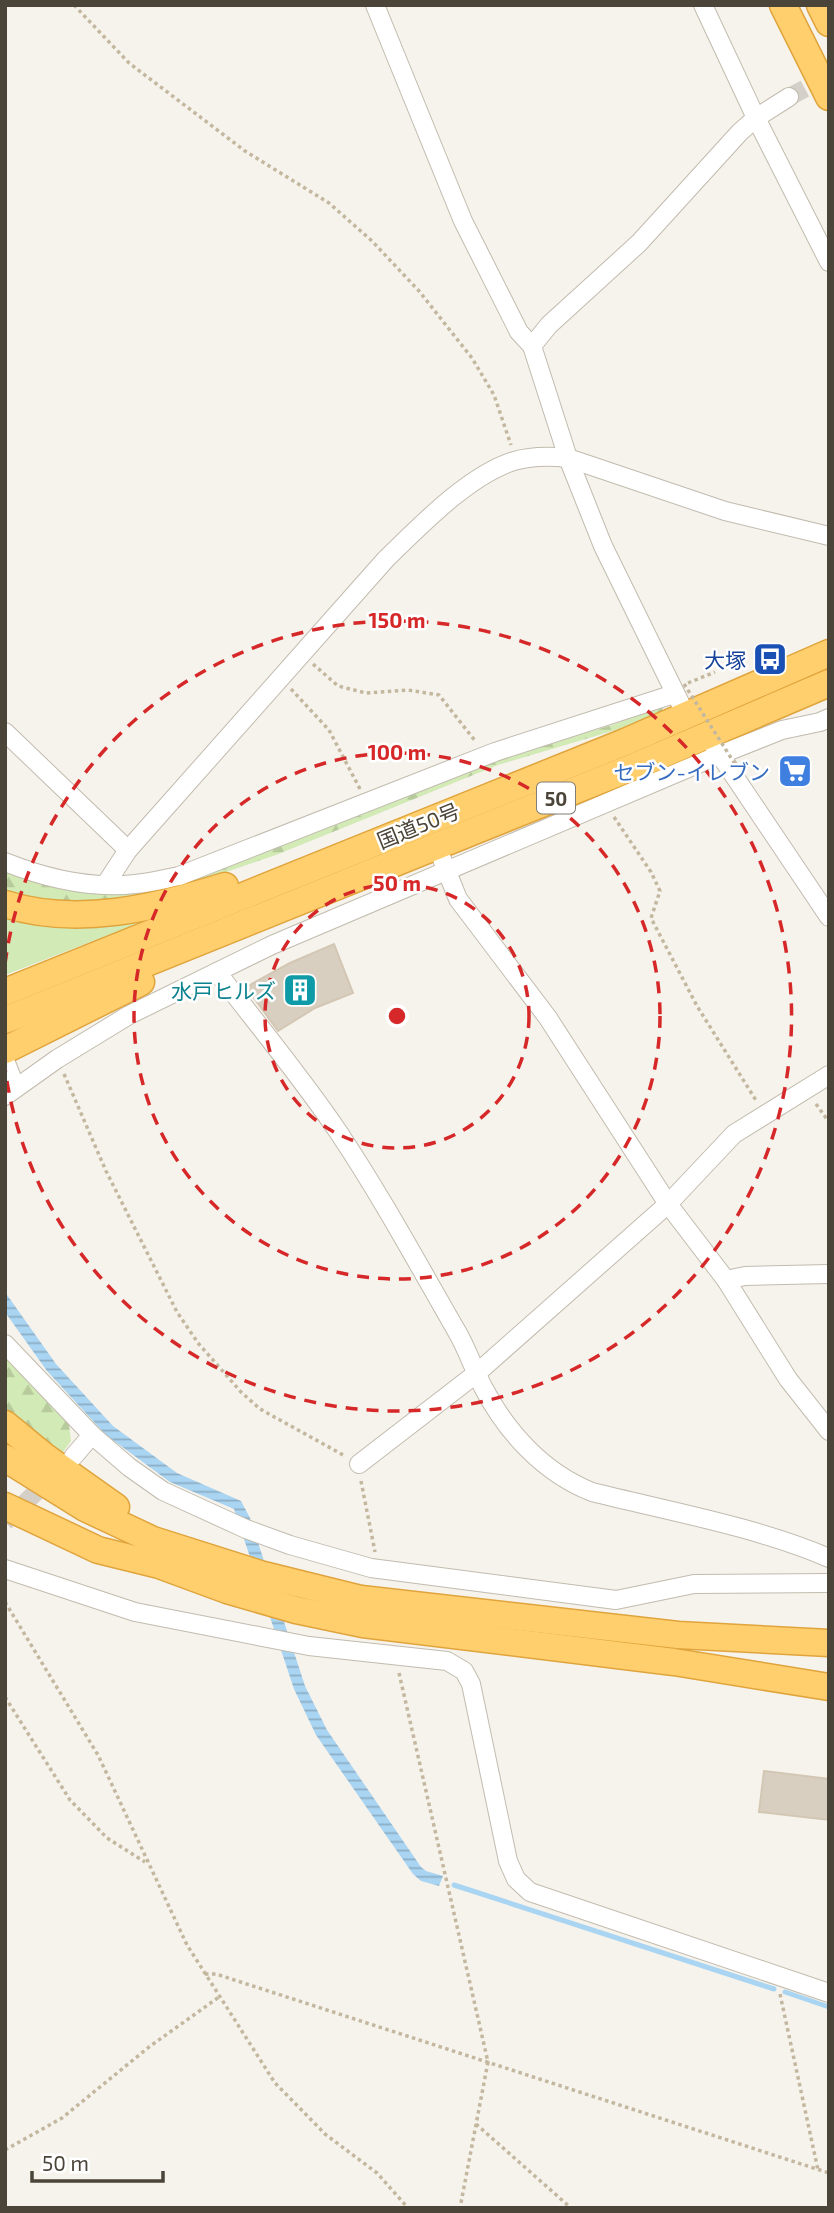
<svg xmlns="http://www.w3.org/2000/svg" width="834" height="2213" viewBox="0 0 834 2213" font-family="'Exo 2','Noto Sans JP',sans-serif">
<defs>
<pattern id="forest-firs" width="22" height="20" patternUnits="userSpaceOnUse" patternTransform="scale(1.75)"><rect width="22" height="20" fill="#d2eab5"/><path d="M5 1l3.5 6h-7zM16 11l3.5 6h-7z" fill="#b6ca9c"/></pattern>
<pattern id="water-rules" width="6" height="5" patternUnits="userSpaceOnUse" patternTransform="scale(1.75)"><rect width="6" height="5" fill="#a9d4f2"/><path d="M0 2.5h6" fill="none" stroke="#8caec5"/></pattern>
</defs>
<rect width="100%" height="100%" fill="#f6f3ec"/>
<polygon fill="#d2eab5" points="5,915 155,917 5,975"/>
<g fill="url(#forest-firs)">
<polygon points="662,706 663,711 616,730 498,765 276,855 174,890 75,905 5,893 5,870 172,885 221,869 490,761 612,725"/>
<polygon points="5,1355 59,1408 69,1425 71,1441 58,1459 5,1412"/>
</g>
<polygon fill="url(#water-rules)" points="5,1292 56,1364 113,1426 177,1473 241,1501 250,1518 305,1686 327,1730 421,1867 426,1871 443,1876 439,1886 421,1881 413,1874 316,1735 294,1689 234,1509 170,1482 106,1435 47,1371 5,1312"/>
<g fill="none" stroke-linecap="round" stroke-linejoin="round">
<g stroke="#a9d4f2" stroke-width="5">
<polyline points="454,1885 774,1989"/>
<polyline points="785,1992 829,2007"/>
</g>
</g>
<g fill="#d8cfc1" stroke="#d3c7b4" stroke-width="2">
<polygon points="334,944 353,993 315,1008 278,1031 246,987 290,963"/>
<polygon points="764,1771 829,1779 829,1820 759,1812"/>
</g>
<g fill="none" stroke-linecap="round" stroke-linejoin="round">
<g stroke="#d4d0c8" stroke-width="18" stroke-dasharray="18 9" stroke-linecap="butt">
<polyline points="789,97 829,76"/>
<polyline points="5,1522 53,1476"/>
</g>
<g stroke="#c2bbae" stroke-width="20">
<g id="minor">
<polyline points="375,5 463,221 519,332 532,346"/>
<polyline points="703,5 756,118 829,262"/>
<polyline points="686,715 603,546 568,458 532,346 549,325 639,243 740,132 756,118 789,97"/>
<polyline points="5,732 128,850"/>
<polyline points="714,746 829,917"/>
<polyline points="442,859 458,899 548,1018 668,1204 726,1280 788,1379 829,1431"/>
<path d="M5,862c40,16 86,27 130,22 15,-1 29,-5 44,-8l316,-124 179,-58"/>
<path d="M105,885l23,-35 258,-291c34,-33 83,-84 128,-98 17,-5 36,-5 54,-3l157,53 104,25"/>
<path d="M217,972c41,53 85,106 122,161 42,63 79,131 117,197 11,18 17,38 27,57 24,46 61,86 109,105 76,19 165,35 237,66"/>
<polyline points="6,1063 16,1088"/>
<polyline points="5,1096 57,1059 129,1015 272,945 719,755 782,730 820,722 829,718"/>
<polyline points="726,1280 745,1276 829,1274"/>
<polyline points="5,1344 92,1435 129,1467 163,1491 246,1529 290,1545 371,1568 616,1600 694,1584 829,1583"/>
<polyline points="73,1457 92,1435"/>
<polyline points="359,1464 477,1373 668,1204 734,1134 829,1075"/>
<polyline points="5,1569 135,1612 309,1646 447,1661 464,1671 471,1684 508,1861 516,1879 530,1892 829,1993"/>
</g>
</g>
<g stroke="#e0a43c" stroke-width="29">
<g id="highway">
<polyline points="783,5 829,97"/>
<polyline points="820,5 829,23"/>
<path d="M5,904c72,23 150,4 220,-18"/>
<polyline points="5,992 625,742 829,653"/>
<polyline points="5,1020 633,767 829,683"/>
<polyline points="5,1050 141,982"/>
<polyline points="5,1424 44,1456 116,1507"/>
<polyline points="5,1458 85,1508 153,1540 260,1574 361,1599 678,1635 829,1643"/>
<polyline points="5,1506 98,1550 159,1565 227,1590 296,1610 363,1624 674,1662 829,1687"/>
</g>
</g>
<g stroke="#c4b79f" stroke-width="3.5" stroke-dasharray="3.5 3.5" stroke-linecap="butt">
<polyline points="74,5 129,63 245,151 329,203 372,241 419,291 472,358 494,395 511,445"/>
<polyline points="313,664 338,686 366,693 408,690 439,695 476,742"/>
<polyline points="688,683 715,672"/>
<polyline points="291,689 329,730 360,789"/>
<polyline points="614,817 651,872 660,891 651,918 697,1006 757,1102"/>
<polyline points="64,1074 106,1171 177,1312 198,1343 241,1392 260,1409 345,1456"/>
<polyline points="816,1104 829,1122"/>
<polyline points="361,1481 375,1552"/>
<polyline points="5,1602 98,1755 187,1945 275,2083 325,2134 377,2173 408,2208"/>
<polyline points="399,1673 488,2062 460,2208"/>
<polyline points="5,1697 70,1800 107,1838 145,1862"/>
<polyline points="205,1974 216,1974 829,2173"/>
<polyline points="780,1994 818,2170"/>
<polyline points="476,2124 571,2208"/>
<polyline points="5,2150 62,2118 149,2047 219,1997"/>
</g>
<use href="#minor" stroke="#fff" stroke-width="18"/>
<use href="#highway" stroke="#ffcf6e" stroke-width="26"/>
<polyline stroke="#c4b79f" stroke-width="3.5" stroke-dasharray="3.5 3.5" stroke-linecap="butt" points="684,684 735,764"/>
</g>
<g fill="none" stroke="#d62828" stroke-width="3.5" stroke-dasharray="12 9">
<circle cx="397" cy="1016" r="132"/>
<circle cx="397" cy="1016" r="263"/>
<path d="M5 964A395 395 0 1 1 5 1068"/>
</g>
<defs>
<g id="bus-square" transform="scale(1.75)"><rect x="-9" y="-9" width="18" height="18" rx="4" fill="#1a4fb4" stroke="#fff"/><path d="M-5-6H5V4H4V6H2V4H-2V6H-4V4H-5ZM-3.5-4V0h7V-4ZM-3.5 1.2v1.5H-2V1.2ZM2 1.2v1.5H3.5V1.2Z" fill="#fff"/></g>
<g id="supermarket-square" transform="scale(1.75)"><rect x="-9" y="-9" width="18" height="18" rx="4" fill="#3f7fe0" stroke="#fff"/><path d="M-6-5.5h2.5l.6 2H6L4.5 2H-2.5L-4.4-4H-6ZM-1.5 3.2a1.3 1.3 0 1 0 .1 0ZM3 3.2a1.3 1.3 0 1 0 .1 0Z" fill="#fff"/></g>
<g id="building-square" transform="scale(1.75)"><rect x="-9" y="-9" width="18" height="18" rx="4" fill="#0f9aa8" stroke="#fff"/><path d="M-4-6H4V6H1V3H-1V6H-4ZM-2.5-4.3h1.7v1.8h-1.7ZM.8-4.3h1.7v1.8H.8ZM-2.5-1h1.7V.8h-1.7ZM.8-1h1.7V.8H.8Z" fill="#fff"/></g>
</defs>
<g fill-rule="evenodd">
<use href="#bus-square" x="770" y="659"/>
<use href="#supermarket-square" x="795" y="771"/>
<use href="#building-square" x="300" y="990"/>
</g>
<g text-anchor="middle" dominant-baseline="central" stroke-width="5" stroke-linejoin="round" paint-order="stroke">
<rect fill="#fff" stroke="#817c74" stroke-width="2" x="537" y="782.5" width="38" height="31" rx="5"/>
<g font-size="19" font-weight="bold" fill="#4b4439">
<text x="556" y="798">50</text>
</g>
<g font-size="21" fill="#164399" stroke="#fff" text-anchor="end">
<text x="746" y="659">大塚</text>
</g>
<g font-size="21" fill="#366cbe" stroke="#fff" text-anchor="end">
<text x="770" y="771">セブン-イレブン</text>
</g>
<g font-size="21" fill="#4b4439" stroke="#fff">
<text transform="translate(418 825) rotate(-22)">国道50号</text>
</g>
<g font-size="21" fill="#0d838f" stroke="#fff" text-anchor="end">
<text x="276" y="990">水戸ヒルズ</text>
</g>
</g>
<circle cx="397" cy="1016" r="10" fill="#d62828" stroke="#fff" stroke-width="3.5"/>
<g font-size="21" text-anchor="middle" font-weight="bold" fill="#d62828" stroke="#fff" stroke-width="5" stroke-linejoin="round" paint-order="stroke">
<text x="397" y="628">150 m</text>
<text x="397" y="760">100 m</text>
<text x="397" y="891">50 m</text>
</g>
<rect width="834" height="2213" fill="none" stroke="#4b4439" stroke-width="14"/>
<path d="M32 2171v10h131v-10" fill="none" stroke="#4b4439" stroke-width="3.5"/>
<text x="42" y="2171" font-size="21" fill="#4b4439" stroke="#ffffff" stroke-width="5" paint-order="stroke">50 m</text>
</svg>
